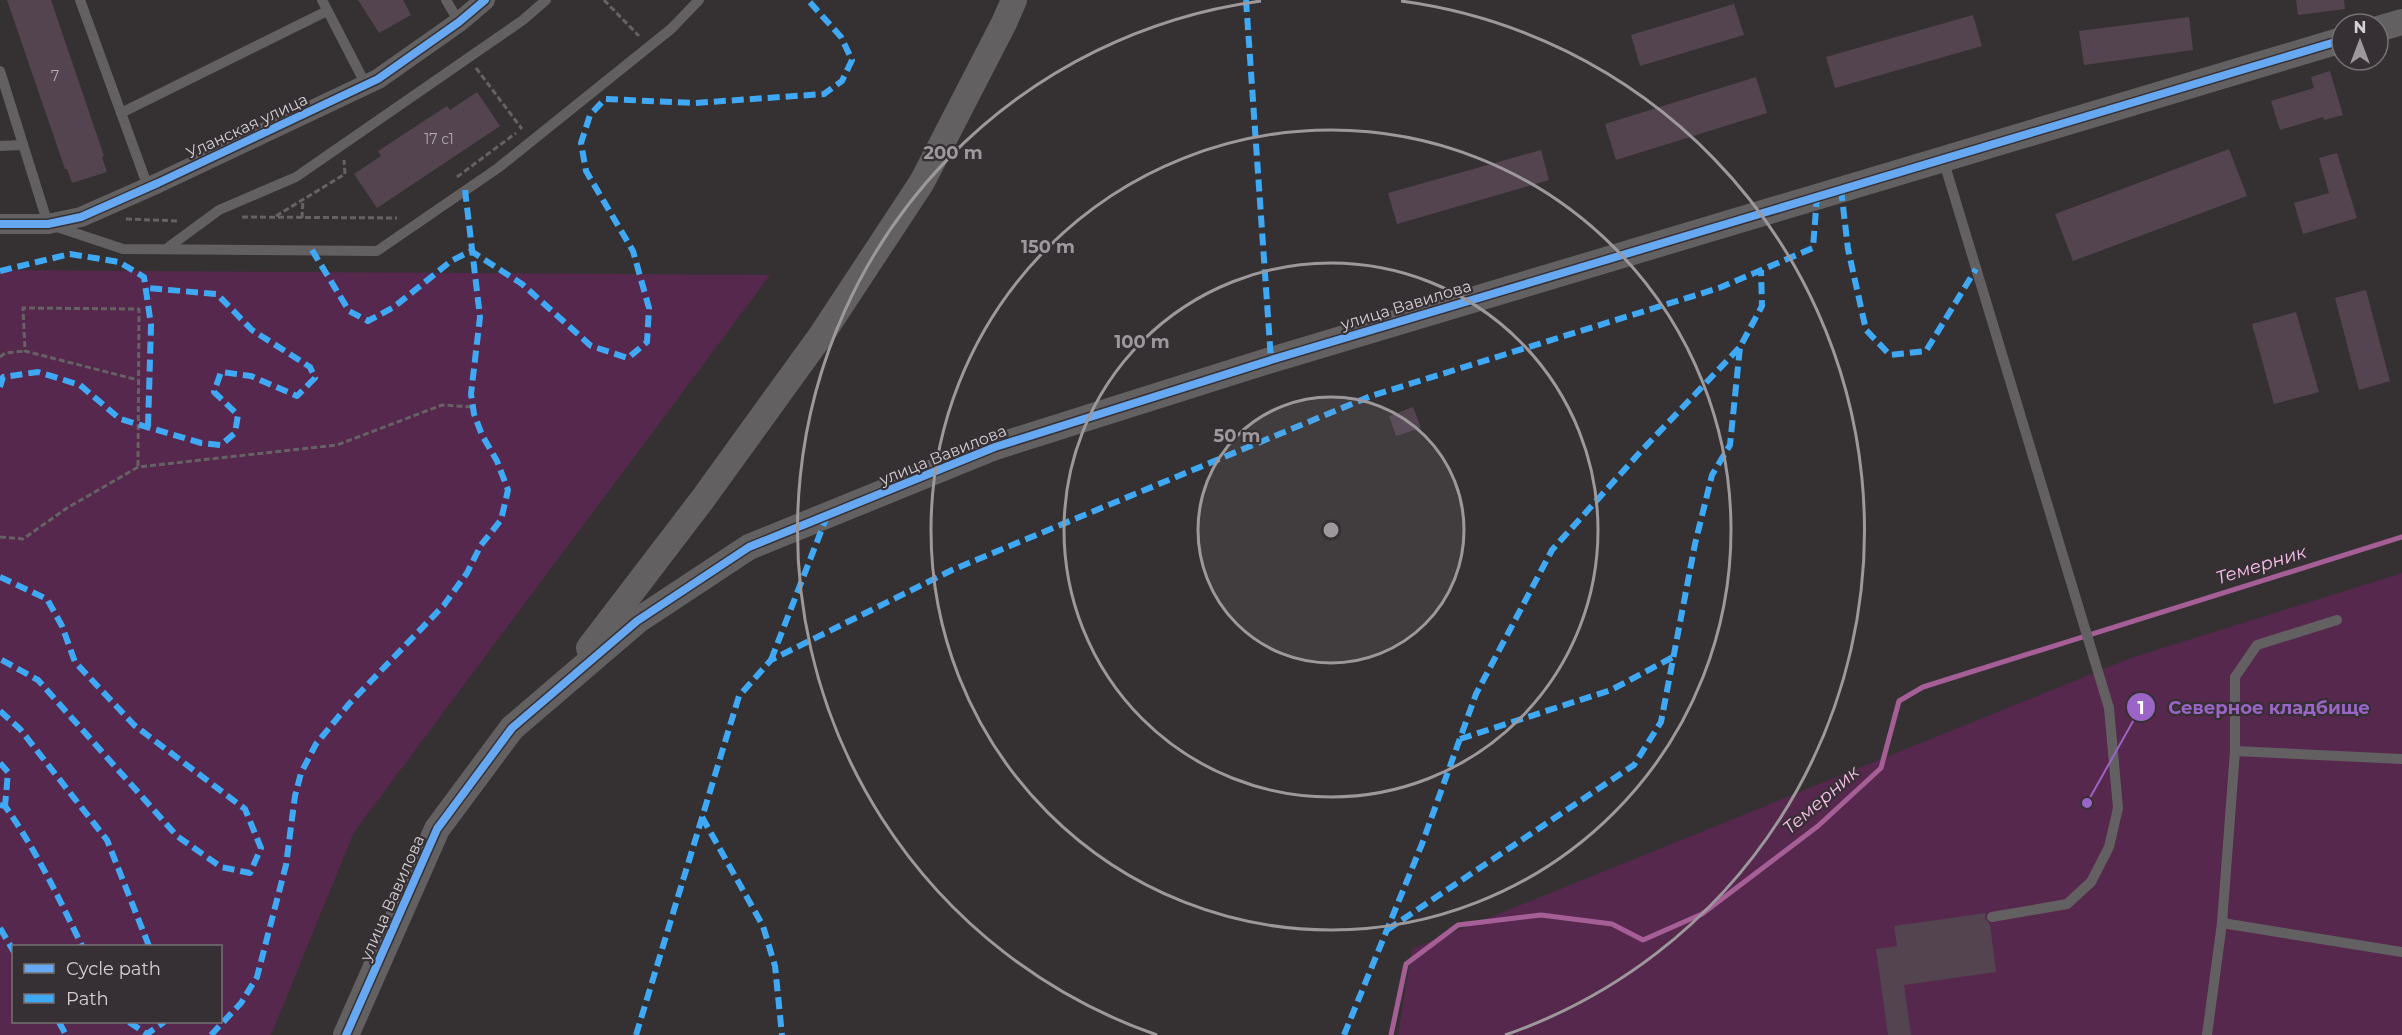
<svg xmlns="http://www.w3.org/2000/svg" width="2402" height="1035" viewBox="0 0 2402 1035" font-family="Montserrat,sans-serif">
<rect width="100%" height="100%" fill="#353133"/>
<g fill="#56284d" fill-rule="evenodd">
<path d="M0,270l770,5 -416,557 -83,203h-271zM14,946h206v76h-206z"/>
<polygon points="2402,573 2402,1035 1398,1035 1412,949 2131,658"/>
</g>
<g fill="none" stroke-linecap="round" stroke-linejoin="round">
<polyline stroke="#a55e96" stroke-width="5" points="1391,1035 1406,964 1458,925 1541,915 1612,924 1643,940 1702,914 1818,826 1881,768 1899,701 1923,687 2402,537"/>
</g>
<g fill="#534450">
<polygon points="7,0 51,0 104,156 102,157 107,172 72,183 67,169 65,169"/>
<polygon points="358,0 403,0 411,15 379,33"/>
<polygon points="2296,0 2344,0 2345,9 2298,15"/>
<polygon points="1734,4 1744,35 1640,66 1631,35"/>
<polygon points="1973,15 1982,46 1835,88 1826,57"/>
<polygon points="2189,17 2193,50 2084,65 2079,31"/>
<polygon points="2330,71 2343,115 2324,120 2323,117 2280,130 2271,101 2314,88 2311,77"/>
<polygon points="1756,77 1767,113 1616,160 1605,124"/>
<polygon points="477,92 500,126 377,208 354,174 381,156 378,151 447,106 450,110"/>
<polygon points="2229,149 2247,196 2073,261 2055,214"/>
<polygon points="1541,150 1549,180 1397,224 1388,193"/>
<polygon points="2337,153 2357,218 2303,234 2294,203 2329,193 2319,158"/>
<polygon points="2366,290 2390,381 2359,390 2335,298"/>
<polygon points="2296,312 2319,392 2274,404 2252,324"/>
<polygon points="1413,407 1421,428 1396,436 1389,416"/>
<polygon points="1986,913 1985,918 1990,924 1996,972 1904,985 1911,1035 1888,1035 1876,949 1897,946 1894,926"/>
</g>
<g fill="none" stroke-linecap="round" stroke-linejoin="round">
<g stroke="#656264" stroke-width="3" stroke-dasharray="6 3" stroke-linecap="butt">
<polyline points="604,0 639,36"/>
<polyline points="476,68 522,129"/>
<polyline points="457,177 516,133"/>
<polyline points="276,216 345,174 344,160"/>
<polyline points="242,217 397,218"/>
<polyline points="302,218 303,199"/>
<polyline points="126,219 179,221"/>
<polyline points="0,357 5,353 25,351"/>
<polyline points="138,466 139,309 23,308 25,351 138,380"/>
<polyline points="0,537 23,539 67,508 138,467 337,445 442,405 473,407"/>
</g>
<g stroke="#636062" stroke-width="10">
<polyline points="80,0 148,187"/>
<polyline points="322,0 366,85"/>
<polyline points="446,0 459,22"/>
<polyline points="0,71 48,224 123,249 377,251 498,168 671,29 699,0"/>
<polyline points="121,113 327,11"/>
<polyline points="0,146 23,145"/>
<polyline points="1943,159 2109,708 2118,808 2109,847 2091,882 2067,904 1992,917"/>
<polyline points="166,249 219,210 296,177 523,20 546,0"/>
<polyline points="2235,751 2235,677 2257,645 2337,620"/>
<polyline points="2222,923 2235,751 2402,759"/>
<polyline points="2207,1035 2222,923 2402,952"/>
</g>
<polyline stroke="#636062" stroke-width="20" points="0,224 48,224 81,217 158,183 378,79 459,22 485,0"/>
<g stroke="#636062" stroke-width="26">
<polyline points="2378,29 2402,22"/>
<polyline points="589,648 702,500 822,334 922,182 1004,23 1014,0"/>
<polyline points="346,1035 437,829 512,728 637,621 749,547 995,447 1271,360 2342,40"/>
</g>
<g stroke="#3fa9f5" stroke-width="6" stroke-dasharray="12 6" stroke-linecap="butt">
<polyline points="1246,0 1271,360"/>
<polyline points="1841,189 1848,249 1866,330 1890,355 1926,351 1976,269"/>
<polyline points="312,250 349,311 368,321 394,307 451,261 471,251 522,284 591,346 628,358 647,342 649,308 633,251 586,171 581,143 590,115 605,99 695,103 824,94 842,81 852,60 841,37 808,0"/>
<polyline points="0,271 70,254 119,262 144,277 151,325 148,427"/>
<polyline points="0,387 3,377 38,372 80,385 120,419 201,443 221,445 235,433 238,415 214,392 221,372 251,376 297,396 315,378 310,367 252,330 217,294 146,288"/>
<polyline points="0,577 47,599 62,626 75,662 134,725 245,809 261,848 250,873 221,867 177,836 38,680 0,659"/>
<polyline points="771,660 827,516"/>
<polyline points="0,711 20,729 107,840 149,946"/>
<polyline points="1460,739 1611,690 1675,656"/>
<polyline points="0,763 8,772 5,806"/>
<path d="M0,805l5,1c31,44 54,92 77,140"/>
<polyline points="702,817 763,926 775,966 782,1035"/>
<polyline points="0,928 14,952"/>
<polyline points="1387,930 1634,765 1661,722 1695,544 1712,475 1730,445 1740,347 1762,306 1761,270"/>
<polyline points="59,1022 66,1035"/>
<polyline points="129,1022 147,1034 164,1022"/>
<polyline points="211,1035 241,1003 257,977 286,865 295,796 301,773 316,744 349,704 444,605 467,573 481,545 501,520 508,490 497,461 482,435 474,414 471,394 480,317 465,190"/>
<polyline points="636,1035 739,696 771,660 952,570 1371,396 1719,288 1813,248 1817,196"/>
<polyline points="1344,1035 1422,844 1476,694 1552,550 1643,449 1740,347"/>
</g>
<g stroke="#363034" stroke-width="11">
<g id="cycleway">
<polyline points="0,224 48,224 81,217 158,183 378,79 459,22 485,0"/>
<polyline points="346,1035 437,829 512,728 637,621 749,547 995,447 1271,360 2342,40"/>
</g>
</g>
<use href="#cycleway" stroke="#66a8f1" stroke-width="8"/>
</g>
<circle cx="1331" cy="530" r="133" fill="#9c989b" fill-opacity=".12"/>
<g fill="none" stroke="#9c989b" stroke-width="3">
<circle cx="1331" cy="530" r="133"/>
<circle cx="1331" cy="530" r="267"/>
<circle cx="1331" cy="530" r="400"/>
<path d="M1157 1035A534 534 0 0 1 1261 1M1401 1A534 534 0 0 1 1505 1035"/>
</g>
<g text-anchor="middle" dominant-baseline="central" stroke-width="4.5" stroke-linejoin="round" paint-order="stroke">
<g font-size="14" fill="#b4adb2">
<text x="55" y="76">7</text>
<text x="439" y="139">17 с1</text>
</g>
<g font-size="16" fill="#d4d0d3" stroke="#363034">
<text transform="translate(247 126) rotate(-25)">Уланская улица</text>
<text transform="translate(1406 305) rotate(-17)">улица Вавилова</text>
<text transform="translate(943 455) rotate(-22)">улица Вавилова</text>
<text transform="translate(392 898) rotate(-66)">улица Вавилова</text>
</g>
<g font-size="18" font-style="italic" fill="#fec0ef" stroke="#363034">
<text transform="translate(2261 565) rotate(-17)">Темерник</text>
<text transform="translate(1821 800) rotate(-41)">Темерник</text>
</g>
</g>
<circle cx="1331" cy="530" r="9" fill="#9c989b" stroke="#363034" stroke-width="3"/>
<g font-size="18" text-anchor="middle" font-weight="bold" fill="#9c989b" stroke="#363034" stroke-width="4.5" stroke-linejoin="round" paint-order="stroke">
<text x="953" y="159">200 m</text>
<text x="1048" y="253">150 m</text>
<text x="1142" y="348">100 m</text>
<text x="1237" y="442">50 m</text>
</g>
<path fill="none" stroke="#9a65c6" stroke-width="2" d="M2087 803L2141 707"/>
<g fill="#9a65c6" stroke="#363034" stroke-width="2">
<circle cx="2087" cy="803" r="6"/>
<circle cx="2141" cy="707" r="15"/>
</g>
<g font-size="18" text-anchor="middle" font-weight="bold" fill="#fff">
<text x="2141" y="714">1</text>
</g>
<g font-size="18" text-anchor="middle" font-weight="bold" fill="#9a65c6" stroke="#363034" stroke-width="4.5" stroke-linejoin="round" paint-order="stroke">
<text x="2269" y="714">Северное кладбище</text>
</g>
<rect x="12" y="945" width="210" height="78" fill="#363034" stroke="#757074" stroke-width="1.5"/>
<rect x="24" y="964" width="30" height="9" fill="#66a8f1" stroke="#757074" stroke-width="1.5"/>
<text x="66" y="975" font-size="18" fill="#d4d0d3">Cycle path</text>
<rect x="24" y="994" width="30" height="9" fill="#3fa9f5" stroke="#757074" stroke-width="1.5"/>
<text x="66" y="1005" font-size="18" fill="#d4d0d3">Path</text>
<g transform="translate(2360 42)"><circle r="28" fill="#363034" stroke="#757074" stroke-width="1.5"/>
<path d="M0-4.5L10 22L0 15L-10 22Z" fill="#9c989b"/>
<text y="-9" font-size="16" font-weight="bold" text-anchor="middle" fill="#d4d0d3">N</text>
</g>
</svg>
